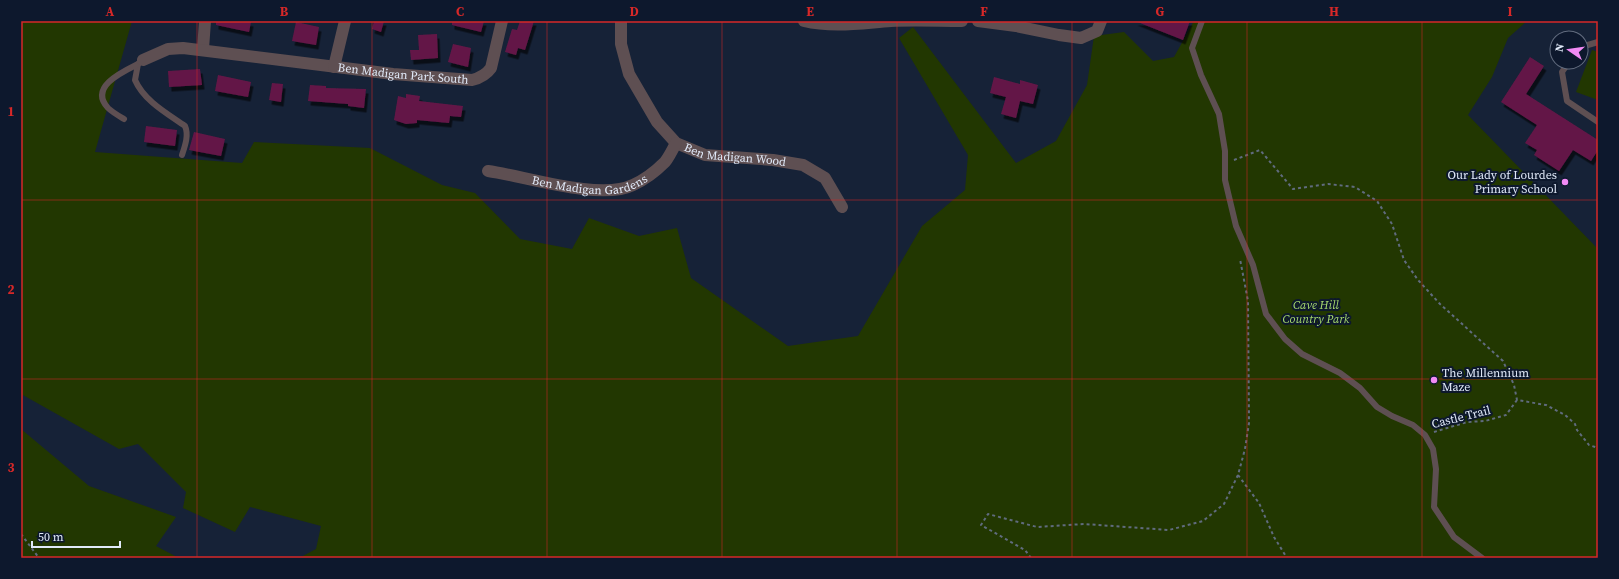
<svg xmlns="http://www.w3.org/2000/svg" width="1619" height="579" viewBox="0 0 1619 579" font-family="'Source Serif 4',serif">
<defs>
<filter id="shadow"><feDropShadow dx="2.5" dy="4.5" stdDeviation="0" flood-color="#0009"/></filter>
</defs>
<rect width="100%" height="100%" fill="#162237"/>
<g fill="#223701">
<polygon points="21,21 132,21 95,152 242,163 254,142 370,148 442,185 475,193 520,239 572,249 589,218 639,236 677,228 691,278 788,346 858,336 922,226 965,190 968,155 899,38 913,27 1016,163 1056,141 1087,85 1094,36 1124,32 1153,61 1174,57 1194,21 1527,21 1508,38 1492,77 1468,115 1598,249 1598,558 299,558 316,549 321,526 250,507 235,532 183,508 186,492 138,444 119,449 21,394"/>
<polygon points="1592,50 1598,52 1598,100 1576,92"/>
<polygon points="21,429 89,486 176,517 156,546 179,558 21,558"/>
</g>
<g fill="#631746" filter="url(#shadow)">
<polygon points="216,21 246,21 251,22 249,32 216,25"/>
<polygon points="374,21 384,21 381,32 372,29"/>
<polygon points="452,21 484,21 481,32 452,25"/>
<polygon points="520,21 534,21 525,50 518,48 516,55 505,52 512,29 517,30"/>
<polygon points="1135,21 1190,21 1183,40"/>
<polygon points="296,22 319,27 316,45 292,41"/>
<polygon points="437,34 438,58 411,60 410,50 419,50 418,35"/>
<polygon points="453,44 471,48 468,67 448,62"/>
<polygon points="1530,57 1544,66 1526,94 1598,140 1598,150 1591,161 1573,150 1559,171 1534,155 1537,150 1525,143 1537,125 1501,102"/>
<polygon points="200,69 202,85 169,87 168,71"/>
<polygon points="218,75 251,82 248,97 215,91"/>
<polygon points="994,77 1020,84 1020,80 1038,85 1033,104 1020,101 1016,118 1001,114 1006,97 990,93"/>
<polygon points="272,83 283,84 281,102 269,100"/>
<polygon points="310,85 326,86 326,88 366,89 364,108 348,106 348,104 308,101"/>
<polygon points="406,94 420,96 419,101 463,106 461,117 450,116 449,123 417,120 417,123 406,124 394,120 398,96 406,98"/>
<polygon points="146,126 177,130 175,146 144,142"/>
<polygon points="194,132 225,139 221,156 189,150"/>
</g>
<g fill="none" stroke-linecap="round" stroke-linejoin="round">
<g stroke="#606b7e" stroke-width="2" stroke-dasharray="3 3" stroke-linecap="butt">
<polyline points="1234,160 1260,150 1293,189 1328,184 1355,187 1377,201 1392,224 1404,260 1418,280 1440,304 1503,361 1514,385 1517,400 1546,405 1565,415 1575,424 1577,430 1589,445 1598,448"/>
<polyline points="1434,432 1467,422 1485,421 1506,415 1517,400"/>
<polyline points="1238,475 1259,503 1274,537 1287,558"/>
<polyline points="21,534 39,558"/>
<polyline points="1031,558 1025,550 981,525 988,514 1037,527 1084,524 1169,530 1203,521 1224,504 1238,475 1245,449 1249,423 1248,301 1240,259"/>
</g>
<g stroke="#5e4f52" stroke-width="6">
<polyline points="1202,21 1192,48 1201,75 1219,114 1225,151 1225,180 1236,226 1253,265 1266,314 1285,339 1302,354 1340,373 1360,388 1377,407 1392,416 1413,425 1425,435 1433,449 1436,469 1434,507 1454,537 1482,558"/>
<polyline points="1581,47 1598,42"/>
<path d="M143,60l-5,4 -3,16c9,21 33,34 50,46 4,9 0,20 -3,29"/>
<polyline points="1569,62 1562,72 1567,101 1598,122"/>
<path d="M124,119c-5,-3 -12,-7 -16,-11 -20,-21 16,-37 30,-44"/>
</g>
<g stroke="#5e4f52" stroke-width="12">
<path id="s1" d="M621,21v23l8,30 28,48 19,21 29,12 68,5 30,5 22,13 17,29"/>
<path d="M804,21c29,7 58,2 87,0 24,-1 48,0 71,0"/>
<polyline points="978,21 1016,26 1059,35 1081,38 1097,31 1101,21"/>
<polyline points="203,49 205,21"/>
<path id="s2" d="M143,60l25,-11 15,-1 210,26 79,6c8,-2 14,-5 19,-12l11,-47"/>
<polyline points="334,67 345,21"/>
<path id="s3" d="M488,171c36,5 112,30 145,14 11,-5 23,-14 32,-23 4,-5 8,-13 11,-19"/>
</g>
</g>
<path fill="none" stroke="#d62828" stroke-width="1" stroke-opacity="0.55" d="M197,21v537M372,21v537M547,21v537M722,21v537M897,21v537M1072,21v537M1247,21v537M1422,21v537M21,200h1577M21,379h1577"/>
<g fill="#f18af4" stroke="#0d182d" stroke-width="1.5">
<circle cx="1565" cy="182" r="4"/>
<circle cx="1434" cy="380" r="4"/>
</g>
<g text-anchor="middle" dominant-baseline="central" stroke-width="4" stroke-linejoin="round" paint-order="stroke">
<g font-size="12" fill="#e1eaf9" stroke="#0d182d">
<text stroke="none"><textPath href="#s2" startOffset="264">Ben Madigan Park South</textPath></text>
<text stroke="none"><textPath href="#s1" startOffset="199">Ben Madigan Wood</textPath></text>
<text stroke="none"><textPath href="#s3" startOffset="104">Ben Madigan Gardens</textPath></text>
<text transform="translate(1461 417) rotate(-14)">Castle Trail</text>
</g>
<g font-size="12" fill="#e1eaf9" stroke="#0d182d" text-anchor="end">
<text x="1557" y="175">Our Lady of Lourdes<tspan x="1557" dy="14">Primary School</tspan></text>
<text x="1442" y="373" text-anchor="start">The Millennium<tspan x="1442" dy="14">Maze</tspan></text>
</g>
<g font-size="12" font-style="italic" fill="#a8db6f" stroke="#0d182d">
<text x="1316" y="305">Cave Hill<tspan x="1316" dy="14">Country Park</tspan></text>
</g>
</g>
<rect width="1619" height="579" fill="none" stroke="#0d182d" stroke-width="44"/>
<g transform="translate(1569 50) rotate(283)"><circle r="19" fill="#0d182d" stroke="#626c7f"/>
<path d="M0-3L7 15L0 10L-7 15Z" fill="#f18af4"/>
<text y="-6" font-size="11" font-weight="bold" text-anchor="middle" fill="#e1eaf9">N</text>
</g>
<path d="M32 541v6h88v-6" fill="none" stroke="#e1eaf9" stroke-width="2"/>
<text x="38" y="541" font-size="12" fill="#e1eaf9" stroke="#0d182d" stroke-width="3" paint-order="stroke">50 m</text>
<rect x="22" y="22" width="1575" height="535" fill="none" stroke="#d62828" stroke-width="1.5"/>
<g font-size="13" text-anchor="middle" font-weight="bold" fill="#d62828">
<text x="110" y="16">A</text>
<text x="284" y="16">B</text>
<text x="460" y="16">C</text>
<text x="634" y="16">D</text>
<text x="810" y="16">E</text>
<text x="984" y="16">F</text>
<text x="1160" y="16">G</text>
<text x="1334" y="16">H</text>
<text x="1510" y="16">I</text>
<text x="11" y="116">1</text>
<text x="11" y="294">2</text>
<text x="11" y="472">3</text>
</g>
</svg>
